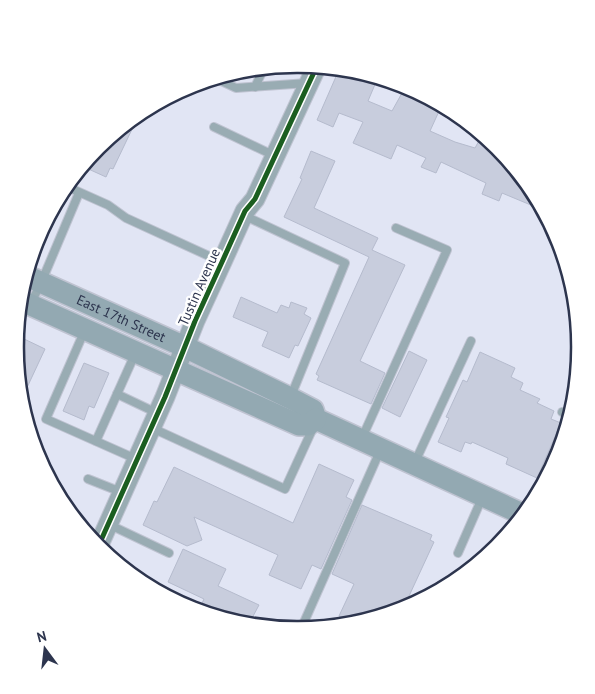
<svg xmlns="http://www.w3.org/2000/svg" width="595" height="694" viewBox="0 0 595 694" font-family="'PT Sans',sans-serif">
<rect width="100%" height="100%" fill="#e1e5f4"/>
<g fill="#c8cddd" stroke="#b5bbcd">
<polygon points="338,72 368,79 376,82 368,101 392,111 402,93 440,109 430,131 455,142 475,148 481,137 497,147 538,208 502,193 499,201 482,194 486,183 441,162 436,173 421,167 426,158 397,145 391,159 353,143 363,122 339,113 333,127 317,120"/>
<polygon points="135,123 113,169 110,168 106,177 84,167 98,147"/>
<polygon points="311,151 335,161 314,208 378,238 372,250 405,265 360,361 385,373 371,404 317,380 319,376 316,374 369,257 284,217 302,179 300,178"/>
<polygon points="241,297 277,313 281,305 289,308 291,302 307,308 304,314 311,318 298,346 295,345 289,358 262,346 268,332 233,317"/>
<polygon points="20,337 45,349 24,394 15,348"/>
<polygon points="409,351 427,360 400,417 382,408"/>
<polygon points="480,352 515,368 511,377 523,383 520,390 540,399 537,403 554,411 551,419 561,423 537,478 506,464 508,458 472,442 471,444 465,442 461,452 438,442 449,418 446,417 463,380 467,382"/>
<polygon points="84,363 109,373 94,408 89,406 84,420 63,411"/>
<polygon points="319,464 354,480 346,497 352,500 321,569 312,565 301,589 269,575 278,555 194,517 202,540 187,546 143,525 154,501 157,502 174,467 293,523"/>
<polygon points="362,505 432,535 430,540 434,542 403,609 347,620 339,616 354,584 332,574"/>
<polygon points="183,549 226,569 218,586 259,605 251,620 199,610 204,599 168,582"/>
</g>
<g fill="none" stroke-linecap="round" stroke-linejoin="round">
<g stroke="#bfc3d1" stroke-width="10">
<g id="service">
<polyline points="219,80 236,88 308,83"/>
<polyline points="255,87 262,72"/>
<polyline points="214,127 275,156"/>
<polyline points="70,188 108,205 126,218 222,262"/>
<polyline points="243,215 345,263 291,396"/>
<polyline points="31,303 41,283 79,193"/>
<polyline points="84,332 46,419 136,459"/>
<polyline points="117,394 157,413"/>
<polyline points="562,412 567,414"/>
<polyline points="152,428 285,489 313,428"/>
<polyline points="362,438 447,250 396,228"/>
<polyline points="96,441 135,354"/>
<polyline points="415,462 471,341"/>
<polyline points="88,479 121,492"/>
<polyline points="108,524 169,553"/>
<polyline points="458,553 482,498"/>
<polyline points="301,629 380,451"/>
</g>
</g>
<g stroke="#bfc3d1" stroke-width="21">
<polyline id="tertiary" points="98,547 165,397 195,321 222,262 245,211 255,199 316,68"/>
</g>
<g stroke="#bfc3d1" stroke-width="24">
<g id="secondary">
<path id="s1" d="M29,277l156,70 105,51 23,12 3,9 204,94"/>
<polyline points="24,302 299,425 308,425 316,419"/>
</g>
</g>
<use href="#service" stroke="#99acb3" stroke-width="8"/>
<use href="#tertiary" stroke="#99acb3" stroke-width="19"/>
<use href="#secondary" stroke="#93a9b2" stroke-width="21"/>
<g stroke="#fff" stroke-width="8">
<polyline id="cycleway" points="98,547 165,397 195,321 222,262 245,211 255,199 316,68"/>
</g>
<use href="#cycleway" stroke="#1b5e20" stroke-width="5"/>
</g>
<g text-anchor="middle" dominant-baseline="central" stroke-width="5" stroke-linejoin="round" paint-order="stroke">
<g font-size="14" fill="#2d354e" stroke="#fff">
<text transform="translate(199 287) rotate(-66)">Tustin Avenue</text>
<text stroke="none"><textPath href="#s1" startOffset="101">East 17th Street</textPath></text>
</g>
</g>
<path d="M0 0H595V694H0ZM297 73H298A273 273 0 0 1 571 346V348A273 273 0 0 1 298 621H297A273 273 0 0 1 24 348V346A273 273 0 0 1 297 73Z" fill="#fff" fill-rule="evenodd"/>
<path fill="none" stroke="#2d354e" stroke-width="2.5" d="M297 73H298A273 273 0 0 1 571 346V348A273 273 0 0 1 298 621H297A273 273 0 0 1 24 348V346A273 273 0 0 1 297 73Z"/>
<g transform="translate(45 649) rotate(345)" stroke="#ffffff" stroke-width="4" paint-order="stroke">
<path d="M0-4L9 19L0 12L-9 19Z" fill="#2d354e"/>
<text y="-8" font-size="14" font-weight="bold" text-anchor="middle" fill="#2d354e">N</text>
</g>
</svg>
